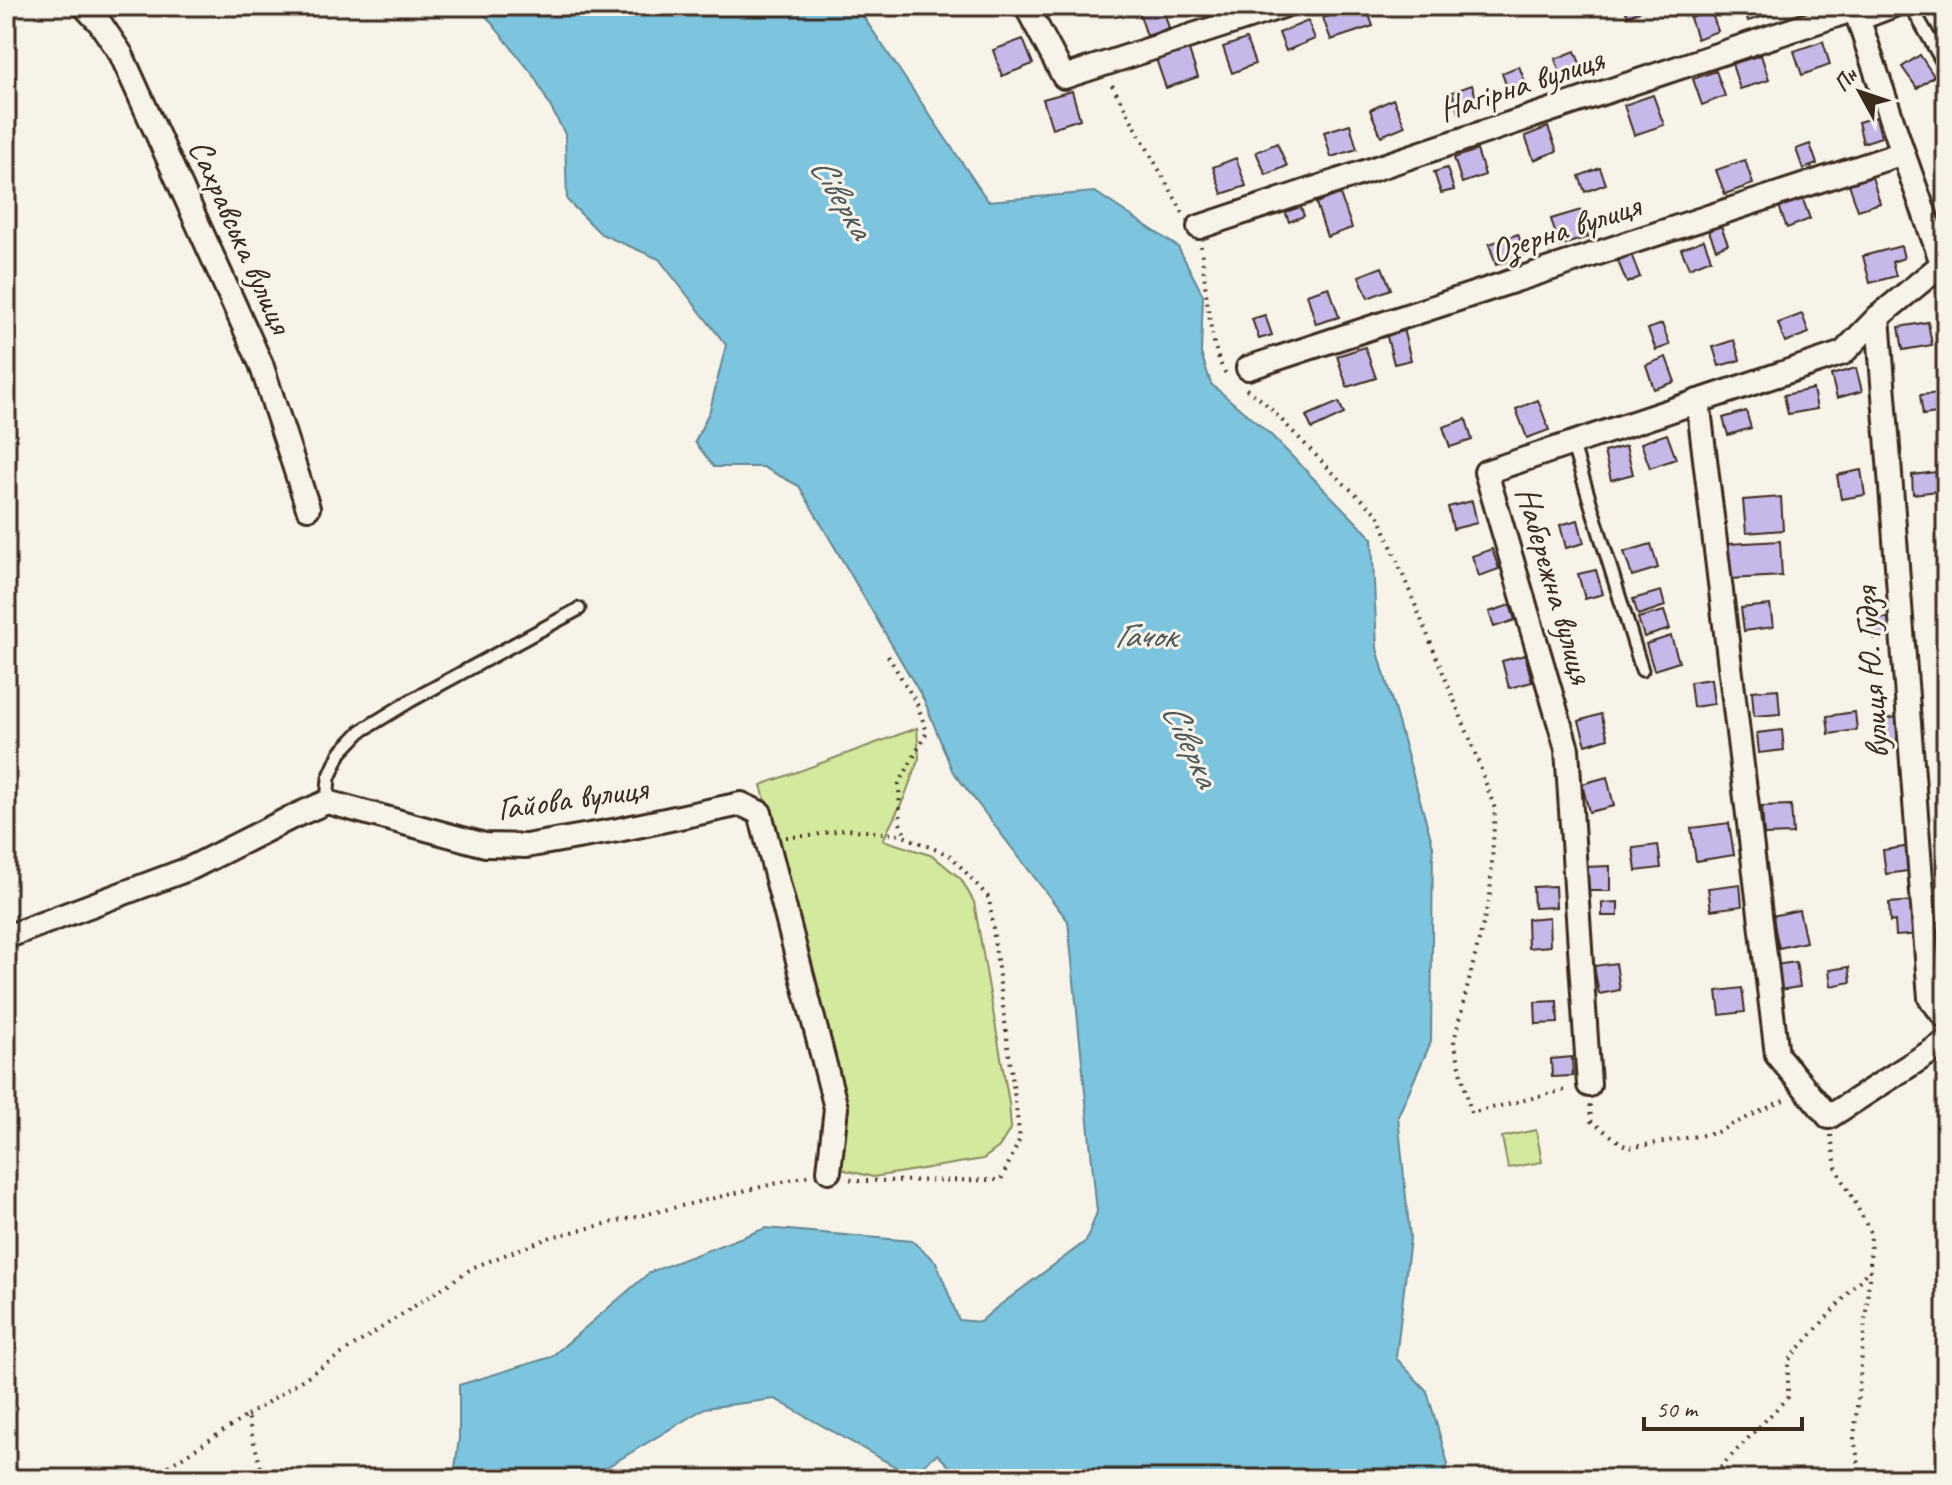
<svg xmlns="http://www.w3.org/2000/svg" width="1952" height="1485" viewBox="0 0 1952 1485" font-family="Caveat,sans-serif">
<rect width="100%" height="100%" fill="#f7f3e8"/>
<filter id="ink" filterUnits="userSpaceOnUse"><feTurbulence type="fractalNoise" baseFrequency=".0125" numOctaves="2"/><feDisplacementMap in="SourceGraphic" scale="16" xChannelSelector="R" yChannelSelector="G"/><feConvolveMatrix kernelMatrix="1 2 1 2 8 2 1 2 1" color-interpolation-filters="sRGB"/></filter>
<g filter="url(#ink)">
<g fill="#d3e99e" stroke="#878a5e" stroke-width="2">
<polygon points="917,728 919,758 904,798 883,840 933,856 961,879 974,902 1009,1103 1011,1128 999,1147 983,1159 873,1177 845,1170 838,1161 843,1140 847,1104 761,785"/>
<polygon points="1536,1130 1542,1162 1508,1168 1502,1137"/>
</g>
<polygon fill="#7dc4de" stroke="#638691" stroke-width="2" points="478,6 856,6 988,201 1095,192 1178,247 1203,295 1201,353 1211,384 1271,435 1372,538 1377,648 1433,846 1431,1042 1398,1116 1410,1238 1396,1358 1427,1391 1448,1464 1443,1479 962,1479 937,1454 910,1475 775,1399 705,1408 587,1479 462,1479 455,1468 459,1439 459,1385 551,1357 650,1272 766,1228 912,1241 936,1262 959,1320 980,1322 996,1308 1086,1241 1097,1212 1068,921 952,770 924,700 799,486 763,467 714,467 695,442 710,410 726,345 659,259 601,234 567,200 565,134 534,76"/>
<g fill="#c6b9ea" stroke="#3b2a1e" stroke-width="2">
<polygon points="1155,6 1162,6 1169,28 1147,36 1139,12"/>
<polygon points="1357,6 1366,6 1373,26 1331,40 1323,18"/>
<polygon points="1623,6 1645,6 1646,9 1628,16"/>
<polygon points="1744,6 1771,6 1773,14 1748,21"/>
<polygon points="1711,11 1718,31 1697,39 1690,18"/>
<polygon points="1308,21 1315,39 1286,51 1279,33"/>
<polygon points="1023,39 1033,64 1002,76 993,50"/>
<polygon points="1246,39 1255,64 1232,73 1223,47"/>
<polygon points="1823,41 1830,65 1802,75 1794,51"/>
<polygon points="1187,45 1198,77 1166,88 1155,56"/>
<polygon points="1575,51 1583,71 1562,79 1555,59"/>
<polygon points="1761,55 1769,80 1740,89 1732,64"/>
<polygon points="1920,55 1934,76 1917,88 1902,67"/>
<polygon points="1519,66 1528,90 1510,97 1502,73"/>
<polygon points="1716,71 1725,96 1702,105 1693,79"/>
<polygon points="1472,85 1479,106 1459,113 1452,92"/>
<polygon points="1072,91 1080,119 1052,128 1043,99"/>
<polygon points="1653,95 1664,125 1634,135 1624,105"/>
<polygon points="1393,99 1405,126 1381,136 1370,110"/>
<polygon points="1876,117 1881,137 1863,143 1858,122"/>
<polygon points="1350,124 1357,149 1331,157 1324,132"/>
<polygon points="1548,127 1557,151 1534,160 1525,136"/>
<polygon points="1277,143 1287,166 1266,175 1256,152"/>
<polygon points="1810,144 1817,164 1803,169 1796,149"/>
<polygon points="1477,150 1485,175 1462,183 1454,158"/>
<polygon points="1236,158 1246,186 1222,194 1213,167"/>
<polygon points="1745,160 1753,184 1725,194 1716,170"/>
<polygon points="1447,168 1454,190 1441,193 1434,172"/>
<polygon points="1600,168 1606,184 1585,192 1579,176"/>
<polygon points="1872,177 1880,203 1858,210 1849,184"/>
<polygon points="1340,194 1352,228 1327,237 1316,203"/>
<polygon points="1802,197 1810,219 1787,228 1779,206"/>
<polygon points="1300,205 1304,216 1289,222 1285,211"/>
<polygon points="1581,210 1588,237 1559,246 1551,219"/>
<polygon points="1720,224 1728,244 1716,249 1708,229"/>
<polygon points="1518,234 1525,255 1496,265 1489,244"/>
<polygon points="1704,240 1711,259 1689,268 1681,249"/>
<polygon points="1901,246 1904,258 1892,262 1896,276 1870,283 1863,256"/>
<polygon points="1631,254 1640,277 1627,283 1617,259"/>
<polygon points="1382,267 1391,289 1368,298 1359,276"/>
<polygon points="1329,287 1339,317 1316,324 1307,294"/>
<polygon points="1802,314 1809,333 1785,342 1778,323"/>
<polygon points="1265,315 1272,335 1259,339 1252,319"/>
<polygon points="1928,322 1932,345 1903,350 1899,327"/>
<polygon points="1662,324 1670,345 1656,350 1648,329"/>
<polygon points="1403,329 1411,360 1394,364 1386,333"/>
<polygon points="1734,340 1740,360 1719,366 1713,347"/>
<polygon points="1365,347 1376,378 1347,387 1337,356"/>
<polygon points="1666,357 1675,382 1654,389 1646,365"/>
<polygon points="1856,368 1862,391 1837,398 1831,375"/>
<polygon points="1813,389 1817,409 1788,414 1784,395"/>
<polygon points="1941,393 1943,412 1923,415 1920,395"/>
<polygon points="1538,400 1549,430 1527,438 1516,409"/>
<polygon points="1339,402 1344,414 1312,429 1306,416"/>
<polygon points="1746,411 1751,428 1728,435 1723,418"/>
<polygon points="1466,419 1472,440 1450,447 1443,427"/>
<polygon points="1667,434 1676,459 1650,468 1641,443"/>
<polygon points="1626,446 1633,474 1611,480 1604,452"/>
<polygon points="1861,470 1865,495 1841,499 1837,475"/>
<polygon points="1936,472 1938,491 1913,494 1912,475"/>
<polygon points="1781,497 1783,530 1746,533 1743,500"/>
<polygon points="1472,501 1477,523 1453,529 1448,507"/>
<polygon points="1578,520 1584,543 1566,548 1560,525"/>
<polygon points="1780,541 1782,576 1730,579 1728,544"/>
<polygon points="1651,544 1658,568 1632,576 1624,552"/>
<polygon points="1492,549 1499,569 1479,576 1472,556"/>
<polygon points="1596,570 1603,594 1585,599 1578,574"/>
<polygon points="1661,591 1665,606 1638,615 1633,599"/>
<polygon points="1510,605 1515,620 1494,627 1489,612"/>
<polygon points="1770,605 1773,627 1744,631 1741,608"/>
<polygon points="1664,611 1670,629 1644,637 1638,618"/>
<polygon points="1893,617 1896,636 1874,639 1871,620"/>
<polygon points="1671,636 1679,662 1654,670 1646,644"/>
<polygon points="1525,655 1532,682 1509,688 1502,661"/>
<polygon points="1711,679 1714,704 1693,707 1690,682"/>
<polygon points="1778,689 1780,714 1754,716 1752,691"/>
<polygon points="1855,712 1857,730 1829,734 1827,716"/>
<polygon points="1601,714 1608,738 1586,745 1579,721"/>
<polygon points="1898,717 1901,740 1877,743 1874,720"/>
<polygon points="1782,730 1784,750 1759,753 1757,733"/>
<polygon points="1607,777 1614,806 1589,812 1582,784"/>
<polygon points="1791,805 1793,834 1764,835 1762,806"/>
<polygon points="1729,823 1734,855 1696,861 1691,828"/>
<polygon points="1658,845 1661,868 1636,871 1633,848"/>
<polygon points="1912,846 1915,870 1886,874 1883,850"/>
<polygon points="1610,866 1610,891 1583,891 1583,867"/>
<polygon points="1740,884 1742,906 1711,910 1708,888"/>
<polygon points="1555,886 1556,907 1534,908 1533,887"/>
<polygon points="1913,901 1921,934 1896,936 1895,921 1890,922 1889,903"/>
<polygon points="1618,902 1618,916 1602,916 1602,903"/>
<polygon points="1799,910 1806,942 1779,948 1772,916"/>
<polygon points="1549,917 1550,946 1528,948 1527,919"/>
<polygon points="1796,962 1800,987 1779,990 1775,965"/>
<polygon points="1616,963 1620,990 1599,994 1594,966"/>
<polygon points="1849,967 1851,982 1831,986 1829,970"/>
<polygon points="1742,988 1745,1012 1720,1015 1717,991"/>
<polygon points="1557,1001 1558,1023 1536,1024 1535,1002"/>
<polygon points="1572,1057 1573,1076 1552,1077 1551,1059"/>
</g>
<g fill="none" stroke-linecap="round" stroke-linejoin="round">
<g stroke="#3b2a1e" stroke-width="17">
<g id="lane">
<polyline points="1911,6 1946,68"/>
<polyline points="1860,24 1907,6"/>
<polyline points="1572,443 1642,670"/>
<polyline points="327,802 329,778 340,753 361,731 410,701 579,609"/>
</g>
</g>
<g stroke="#3b2a1e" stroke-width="28">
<g id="street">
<polyline points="84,6 100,23 121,54 261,364 308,508"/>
<polyline points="1026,6 1064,77 1283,6"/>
<polyline points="1854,6 1903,153 1946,274"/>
<polyline points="1199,227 1864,6"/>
<polyline points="1878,317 1930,998 1946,1018"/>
<polyline points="1248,368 1903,153"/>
<polyline points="1698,401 1777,1055 1829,1117 1946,1042"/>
<polyline points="6,937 191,868 290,818 327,802 485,845 526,846 618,830 741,804 760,813 836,1108 829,1171"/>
<polyline points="1589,1085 1567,749 1486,472 1843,353 1878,317 1946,261"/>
</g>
</g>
<g stroke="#3b2a1e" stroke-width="4" stroke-dasharray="2 6" stroke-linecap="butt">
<polyline points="1112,85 1183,213"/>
<path d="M1201,246c4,29 8,113 28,131"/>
<polyline points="1246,389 1263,401 1340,480 1378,514 1470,739 1495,809 1490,896 1454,1041 1471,1113 1570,1089"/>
<polyline points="888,656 917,704 927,732 899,784 900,823 906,837"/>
<polyline points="786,837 810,836 846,829 901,835 951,856 989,898 1020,1139 1001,1180 855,1181 846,1178"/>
<polyline points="1590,1105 1591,1121 1628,1148 1715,1133 1788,1098"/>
<polyline points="1831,1135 1836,1167 1871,1233 1870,1269 1854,1439 1862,1479"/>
<polyline points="247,1416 474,1267 551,1237 811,1175"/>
<polyline points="148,1479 247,1416 264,1479"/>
<polyline points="1709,1479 1788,1397 1788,1361 1868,1271"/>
</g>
<use href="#lane" stroke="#f7f3e8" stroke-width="11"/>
<use href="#street" stroke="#f7f3e8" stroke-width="22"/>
</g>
</g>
<g text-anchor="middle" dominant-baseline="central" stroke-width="6" stroke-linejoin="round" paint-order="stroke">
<g font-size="34" fill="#3b2a1e" stroke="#f7f3e8">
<text transform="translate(1521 84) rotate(-18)">Нагірна вулиця</text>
<text transform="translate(1565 228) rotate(-18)">Озерна вулиця</text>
<text transform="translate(241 236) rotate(66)">Сахравська вулиця</text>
<text transform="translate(1555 585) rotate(74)">Набережна вулиця</text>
<text transform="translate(1871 673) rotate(-94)">вулиця Ю. Гудзя</text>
<text transform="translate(572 798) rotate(-8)">Гайова вулиця</text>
</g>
<g font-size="36" font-style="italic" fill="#4f5858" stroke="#f7f3e8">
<text transform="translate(842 197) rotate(59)">Сіверка</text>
<text x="1145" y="635">Гачок</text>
<text transform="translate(1191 744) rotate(65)">Сіверка</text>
</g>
</g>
<rect width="1952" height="1485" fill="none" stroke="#f7f3e8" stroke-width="32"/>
<rect x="16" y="16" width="1920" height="1453" fill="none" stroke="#3b2a1e" stroke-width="3" filter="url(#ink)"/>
<g transform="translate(1860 92) rotate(310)" stroke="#f7f3e8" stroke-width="6" paint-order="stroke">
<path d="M0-6L14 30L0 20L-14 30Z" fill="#3b2a1e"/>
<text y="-12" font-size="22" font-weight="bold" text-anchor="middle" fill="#3b2a1e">Пн</text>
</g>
<path d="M1644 1417v12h158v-12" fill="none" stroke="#3b2a1e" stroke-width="4"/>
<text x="1656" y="1417" font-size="24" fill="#3b2a1e" stroke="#f7f3e8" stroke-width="6" paint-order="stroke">50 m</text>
</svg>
